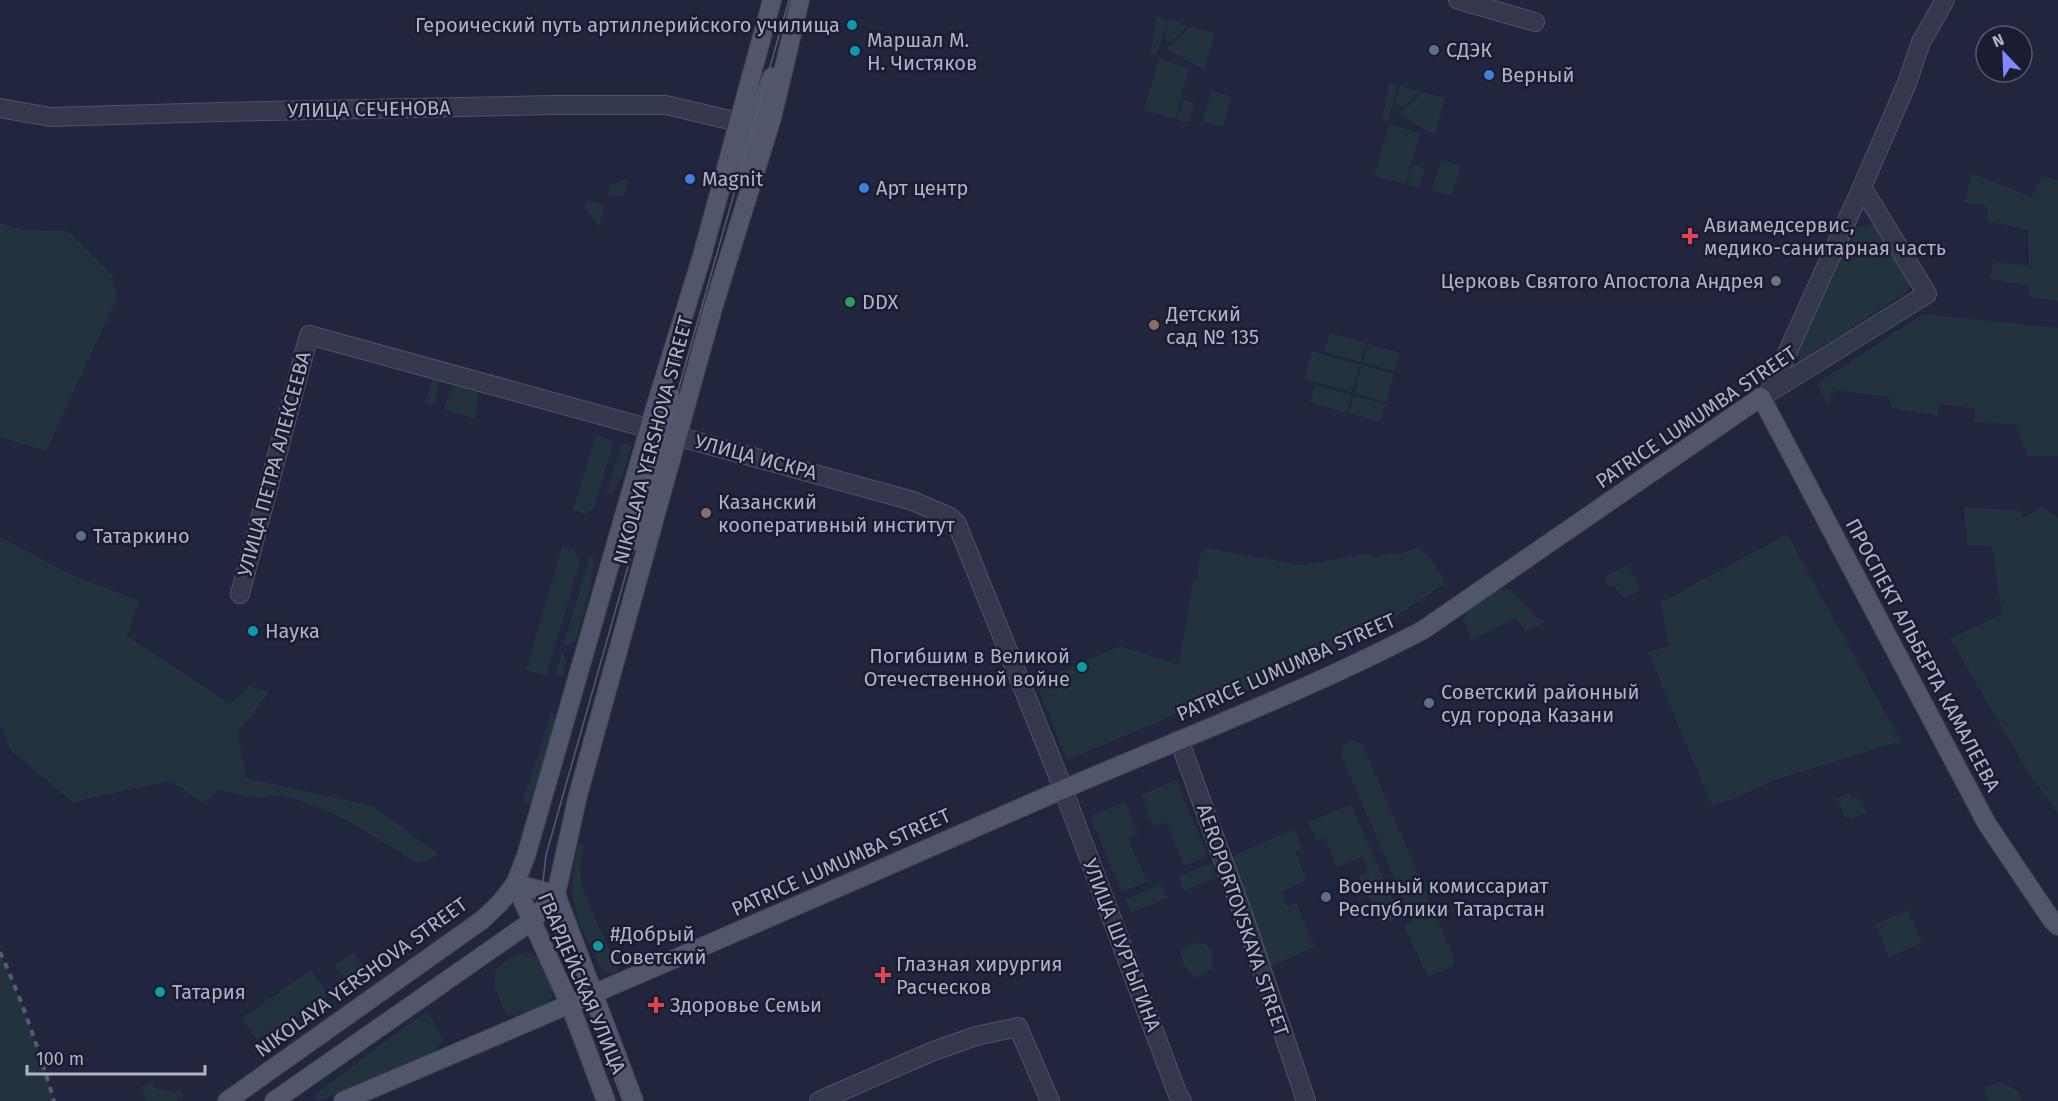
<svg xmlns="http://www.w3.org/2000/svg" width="2058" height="1101" viewBox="0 0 2058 1101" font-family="'Fira Sans',sans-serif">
<rect width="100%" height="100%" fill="#21253d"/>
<g fill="#23333e">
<polygon points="1157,17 1168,20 1156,56 1150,54"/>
<polygon points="1170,20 1188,25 1171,42 1164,40"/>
<polygon points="1190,26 1215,33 1204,70 1167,49"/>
<polygon points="1159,59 1189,68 1175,119 1144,110"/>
<polygon points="1389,83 1398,85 1388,122 1382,120"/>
<polygon points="1400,86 1420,91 1404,107 1395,104"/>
<polygon points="1211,91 1232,96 1223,127 1203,121"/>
<polygon points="1422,92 1445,98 1435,135 1399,115"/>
<polygon points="1183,100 1195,103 1189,123 1177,120"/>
<polygon points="1389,124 1420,133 1406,184 1374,176"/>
<polygon points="1441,160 1461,165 1452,196 1432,190"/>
<polygon points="1413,165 1425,168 1419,188 1407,185"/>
<polygon points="1972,173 2032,197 2042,176 2058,180 2058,301 2031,297 2026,285 1989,279 1994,262 2029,265 2028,230 1986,221 1988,210 1983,205 1964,203"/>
<polygon points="628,178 624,196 609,195 609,186"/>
<polygon points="586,200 605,204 599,227 584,208"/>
<polygon points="0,223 23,230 68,231 112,275 117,298 46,451 0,437"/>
<polygon points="1878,223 1911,283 1906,292 1799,362 1796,352 1853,228"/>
<polygon points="1923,314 2058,328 2058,456 2027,456 2015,424 1974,423 1975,409 1939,404 1938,416 1892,408 1889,397 1835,390 1828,404 1816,384"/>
<polygon points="1330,333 1366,343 1360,362 1324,351"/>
<polygon points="1368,344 1400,353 1394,371 1363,362"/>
<polygon points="1312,351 1360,365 1352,392 1304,379"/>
<polygon points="1362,365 1394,374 1386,402 1354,393"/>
<polygon points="433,376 439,379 440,383 434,405 425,403"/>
<polygon points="456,384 477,389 479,392 475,419 444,409 452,386"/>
<polygon points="1315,385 1351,395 1346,413 1310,402"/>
<polygon points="1354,396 1385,404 1380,422 1349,413"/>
<polygon points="596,435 614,441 594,508 586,514 573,510"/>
<polygon points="622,443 631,446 624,472 612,494 606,492"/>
<polygon points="2042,506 2058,518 2058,814 2025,767 1950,639 2002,614 1992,546 1967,545 1964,507 2021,511 2021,519"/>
<polygon points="1787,534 1901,741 1775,780 1731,800 1711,804 1648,652 1669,646 1660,603"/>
<path d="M0,537l68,36 71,28 -12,35 103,68 19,-18 20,6 -31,41 8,45 127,28 65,48 -9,6 -13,3c-35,-23 -96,-63 -138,-67 -6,-1 -13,2 -19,2 -13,-1 -28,-6 -41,-8l-15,13 -32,-22 -90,19 -6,4 -64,-54 -11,-26z"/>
<polygon points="562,547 574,550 580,562 546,676 526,670"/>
<path d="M1419,547l4,6 6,4 15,22 -2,2 2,3 -86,58 -163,72 -7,-7 -30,15 -91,38 -31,-78 84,-36 59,19 14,-85h5c-1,-13 -1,-22 8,-32l96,17 63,-11 12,3 14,-4 9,1z"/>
<polygon points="590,556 594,557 591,588 576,639 569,645 563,646"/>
<polygon points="1628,565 1641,591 1623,597 1615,587 1609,588 1605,576"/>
<path d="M1501,587c14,1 21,15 30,24 4,5 10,8 15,12l-21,8 -9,-13 -44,22 -9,-19 5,-10z"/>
<polygon points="562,652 567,660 563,674 558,677 555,676"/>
<polygon points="552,711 554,713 556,719 532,801 528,804 522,803"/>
<path d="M1352,740l10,4 2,4 90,210v6l-3,3 -23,10 -24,-51 9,-5 -71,-164c-1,-9 1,-14 10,-17z"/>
<polygon points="1176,780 1208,856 1184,866 1166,822 1154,827 1141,795"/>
<polygon points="1848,793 1854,799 1861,799 1867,812 1852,818 1845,817 1837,798"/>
<polygon points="1125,802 1138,833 1128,838 1147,882 1122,892 1090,816"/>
<polygon points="1351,805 1398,911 1394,920 1381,925 1359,876 1368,871 1362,857 1337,867 1325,838 1317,841 1308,822"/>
<polygon points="1294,829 1303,848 1295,851 1307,880 1281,892 1287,906 1296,903 1315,947 1271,966 1264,962 1230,857"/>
<path d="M578,844l6,1 -4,22 2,20 37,86h-13l-7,-7c-10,-23 -26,-50 -27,-75 -1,-16 3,-32 6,-47z"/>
<polygon points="1211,863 1217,877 1184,891 1178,877"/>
<polygon points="1161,884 1167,898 1131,913 1125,900"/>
<polygon points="1908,910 1922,943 1889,957 1875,924"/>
<path d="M1194,943l12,1c13,14 8,30 -11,33l-11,-11 -4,-13 4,-6z"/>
<path d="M0,952c22,48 39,98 54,149h-54z"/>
<polygon points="353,952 366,970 347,983 334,966"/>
<path d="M528,952c16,6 27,27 24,45 -8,10 -32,18 -45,19 -8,-21 -25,-40 -1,-55 7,-4 13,-8 22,-9z"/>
<polygon points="311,970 329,995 260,1044 242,1018"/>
<polygon points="427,1013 434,1022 443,1040 433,1053 319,1101 315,1099 314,1095 413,1021"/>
<polygon points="152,1081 155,1088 175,1092 180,1089 184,1096 177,1101 146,1101 142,1087"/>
<polygon points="1998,1082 2018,1090 2022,1101 1989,1101 1983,1088"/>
</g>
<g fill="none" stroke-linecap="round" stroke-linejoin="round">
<g stroke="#505267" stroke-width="20">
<g id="minor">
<polyline points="1458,0 1535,22"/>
<polyline points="0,108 51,117 219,112 553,105 666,105 738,122"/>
<polyline points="1770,391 1862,187 1907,83 1921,42 1945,0"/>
<polyline points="1768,393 1927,294 1862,187"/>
<polyline points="240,594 309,335 913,501 950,517 957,524 1057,773 1178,1095 1182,1101"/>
<polyline points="1179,740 1246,923 1306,1101"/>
<polyline points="819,1101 931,1052 976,1036 1018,1027 1050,1101"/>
</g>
</g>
<g stroke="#3e4155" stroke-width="20">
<g id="major">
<polyline points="742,180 757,114 772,77"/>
<polyline points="637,541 659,453 670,396"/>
<polyline points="515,884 570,1005 606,1101"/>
<polyline points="515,884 556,894"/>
<polyline points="556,894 634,1101"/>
<polyline points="227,1101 482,920 500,903 515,884 526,856 655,408 702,256 772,0"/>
<polyline points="274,1101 532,921 556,894 578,795 713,308 772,118 800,0"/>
<path d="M343,1101c237,-100 472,-203 707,-306 124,-54 253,-102 373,-165l338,-233 226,427 64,95 7,7"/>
</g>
</g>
<use href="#minor" stroke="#34384d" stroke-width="18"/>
<use href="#major" stroke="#52566d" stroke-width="18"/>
<polyline stroke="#565a74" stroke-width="1.5" points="623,1101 585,999 548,915 542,890 546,855 789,0"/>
<path stroke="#565a74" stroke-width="4" stroke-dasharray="6 6" stroke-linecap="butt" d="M0,952c22,48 39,98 54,149"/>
</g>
<g fill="#0f9aa8" stroke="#1a1d31" stroke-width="2">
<circle cx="852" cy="25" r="6"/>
<circle cx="855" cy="51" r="6"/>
<circle cx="253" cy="631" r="6"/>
<circle cx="1082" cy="667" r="6"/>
<circle cx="598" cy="946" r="6"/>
<circle cx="160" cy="992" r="6"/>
</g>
<g fill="#5c6f8a" stroke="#1a1d31" stroke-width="2">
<circle cx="1434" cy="50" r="6"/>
<circle cx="81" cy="536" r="6"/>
<circle cx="1429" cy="703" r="6"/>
<circle cx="1326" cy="897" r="6"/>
</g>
<g fill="#3f7fe0" stroke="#1a1d31" stroke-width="2">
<circle cx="1489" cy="75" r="6"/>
<circle cx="690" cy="179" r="6"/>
<circle cx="864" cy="188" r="6"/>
</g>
<g fill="#e0444e" stroke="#1a1d31" stroke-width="2">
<path d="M1687 227h6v6h6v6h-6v6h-6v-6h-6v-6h6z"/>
<path d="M880 966h6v6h6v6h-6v6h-6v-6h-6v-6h6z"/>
<path d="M653 996h6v6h6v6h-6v6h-6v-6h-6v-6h6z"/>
</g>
<circle fill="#6b7280" stroke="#1a1d31" stroke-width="2" cx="1776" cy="281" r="6"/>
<circle fill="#2e9e5b" stroke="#1a1d31" stroke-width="2" cx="850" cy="302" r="6"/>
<g fill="#8d6e63" stroke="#1a1d31" stroke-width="2">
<circle cx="1154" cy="325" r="6"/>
<circle cx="706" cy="513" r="6"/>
</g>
<g text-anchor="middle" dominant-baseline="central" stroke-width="5" stroke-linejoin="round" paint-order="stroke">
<g font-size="20" fill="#b0b2c8" stroke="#1a1d31" text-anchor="start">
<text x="840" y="25" text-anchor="end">Героический путь артиллерийского училища</text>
<text x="867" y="40">Маршал М.<tspan x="867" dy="23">Н. Чистяков</tspan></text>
<text x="1446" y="50">СДЭК</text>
<text x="1501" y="75">Верный</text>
<text x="702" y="179">Magnit</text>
<text x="876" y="188">Арт центр</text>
<text x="1704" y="225">Авиамедсервис,<tspan x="1704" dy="23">медико-санитарная часть</tspan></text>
<text x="1764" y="281" text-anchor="end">Церковь Святого Апостола Андрея</text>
<text x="862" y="302">DDX</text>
<text x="1166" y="314">Детский<tspan x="1166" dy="23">сад № 135</tspan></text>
<text x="718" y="502">Казанский<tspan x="718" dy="23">кооперативный институт</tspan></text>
<text x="93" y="536">Татаркино</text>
<text x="265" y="631">Наука</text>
<text x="1070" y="656" text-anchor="end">Погибшим в Великой<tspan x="1070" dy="23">Отечественной войне</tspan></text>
<text x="1441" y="692">Советский районный<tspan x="1441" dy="23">суд города Казани</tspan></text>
<text x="1338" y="886">Военный комиссариат<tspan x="1338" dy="23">Республики Татарстан</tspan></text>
<text x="610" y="934">#Добрый<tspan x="610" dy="23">Советский</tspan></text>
<text x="896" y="964">Глазная хирургия<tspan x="896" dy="23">Расческов</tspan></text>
<text x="172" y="992">Татария</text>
<text x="670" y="1005">Здоровье Семьи</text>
</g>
<g font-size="20" fill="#b0b2c8" stroke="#1a1d31">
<text transform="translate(369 109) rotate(-1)">УЛИЦА СЕЧЕНОВА</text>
<text transform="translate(1696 417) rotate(-34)">PATRICE LUMUMBA STREET</text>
<text transform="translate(653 440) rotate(-75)">NIKOLAYA YERSHOVA STREET</text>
<text transform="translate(756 457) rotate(15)">УЛИЦА ИСКРА</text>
<text transform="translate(274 464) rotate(-75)">УЛИЦА ПЕТРА АЛЕКСЕЕВА</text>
<text transform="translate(1923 655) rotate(62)">ПРОСПЕКТ АЛЬБЕРТА КАМАЛЕЕВА</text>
<text transform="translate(1286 667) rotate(-24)">PATRICE LUMUMBA STREET</text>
<text transform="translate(841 862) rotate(-24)">PATRICE LUMUMBA STREET</text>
<text transform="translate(1243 920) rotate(71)">AEROPORTOVSKAYA STREET</text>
<text transform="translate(1122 945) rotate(69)">УЛИЦА ШУРТЫГИНА</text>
<text transform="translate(361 977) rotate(-36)">NIKOLAYA YERSHOVA STREET</text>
<text transform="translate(582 983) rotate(67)">ГВАРДЕЙСКАЯ УЛИЦА</text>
</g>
</g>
<g transform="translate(2004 54) rotate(337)"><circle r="28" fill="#1a1d31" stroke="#56596d" stroke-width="1.5"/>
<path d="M0-4.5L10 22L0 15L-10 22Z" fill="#7e8bff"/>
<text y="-9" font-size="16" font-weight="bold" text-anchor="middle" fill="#b0b2c8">N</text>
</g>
<path d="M27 1065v9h178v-9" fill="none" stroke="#b0b2c8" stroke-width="3"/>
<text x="36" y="1065" font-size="18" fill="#b0b2c8" stroke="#1a1d31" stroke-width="4.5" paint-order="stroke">100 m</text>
</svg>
